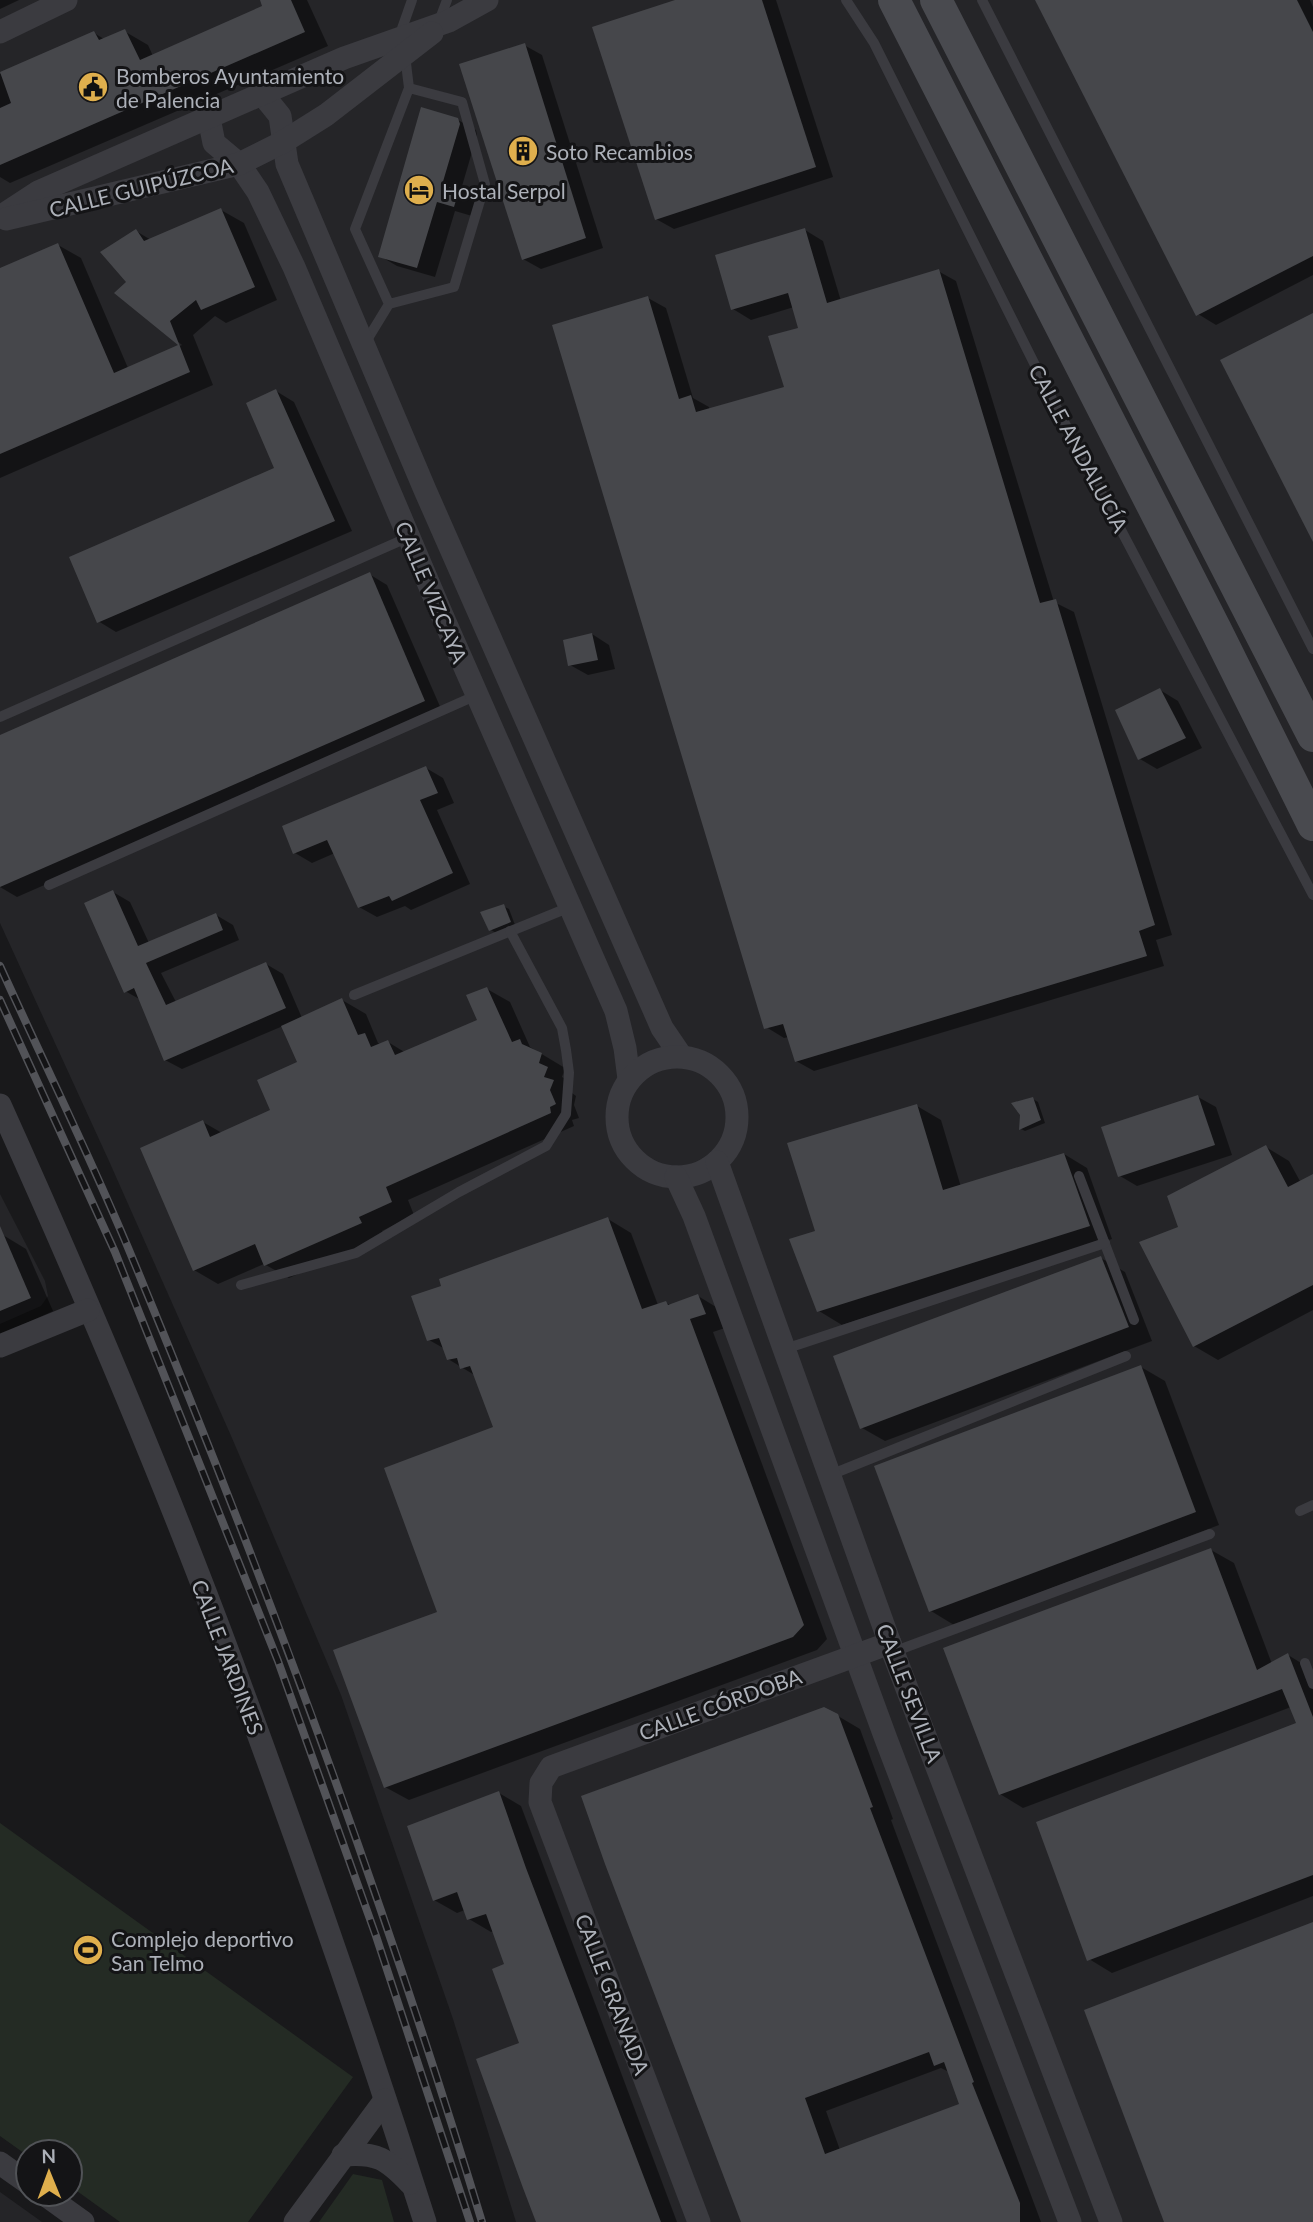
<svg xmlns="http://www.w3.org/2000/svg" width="1313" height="2222" viewBox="0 0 1313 2222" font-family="Lato,sans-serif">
<rect width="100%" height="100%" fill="#19191b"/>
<g fill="#252528">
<polygon points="0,0 1313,0 1313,2222 516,2222 453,2019 341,1695 232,1438 109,1161 0,923"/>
<polygon points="0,1194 45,1281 48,1296 41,1306 0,1324"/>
<polygon points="0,2192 42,2222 0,2222"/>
</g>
<g fill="#242b24">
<polygon points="0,1823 353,2077 248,2222 120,2222 70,2186 70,2152 28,2152 28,2156 0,2136"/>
<polygon points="353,2174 382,2180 394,2222 319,2222"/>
</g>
<g fill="#0007" fill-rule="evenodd">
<polygon points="0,0 19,0 0,9"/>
<polygon points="262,0 307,0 328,46 10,183 0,177 0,74 94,33 104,39 124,31 148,45 153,56 265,7"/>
<polygon points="681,0 776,0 833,177 674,229 656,219"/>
<polygon points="1037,0 1310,0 1313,7 1313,275 1216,325 1198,314"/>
<polygon points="524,45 542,55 603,248 541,269 523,259"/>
<polygon points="458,120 476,130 477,135 460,193 476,202 472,216 455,211 435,277 397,266 380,256"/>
<polygon points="221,210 244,223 277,300 226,323 215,316 193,335 213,385 0,478 0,270 58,245 81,258 128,368 182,345 117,293 128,282 136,231 151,240"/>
<polygon points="805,230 823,241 841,301 938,271 956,281 1054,602 1074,612 1172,935 1156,940 1164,966 814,1071 796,1061 789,1037 784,1038 766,1027 648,298 666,308 693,398 709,407 710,410 786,388 800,329 794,307 751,320 733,309"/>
<polygon points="276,391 294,402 352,531 116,632 98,621 277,469"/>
<polygon points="369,574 387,585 442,711 17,897 0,887 0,737"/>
<polygon points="592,634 609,645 615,669 588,675 570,665"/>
<polygon points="1160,690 1178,701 1202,748 1157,769 1140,759"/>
<polygon points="426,768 443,778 454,803 437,810 470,884 411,910 405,906 377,917 359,907 335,853 312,863 295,853"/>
<polygon points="113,892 130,902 149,943 216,915 233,925 239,940 161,973 176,1002 266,964 283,974 302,1018 342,1000 366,1014 378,1043 382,1045 388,1042 406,1053 480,1021 487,989 510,1002 530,1047 565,1068 562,1077 571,1082 568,1090 576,1096 574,1105 579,1118 572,1120 574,1126 408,1200 414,1215 382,1231 385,1236 289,1278 264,1264 218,1284 194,1270 203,1122 222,1133 273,1111 299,1063 283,1026 182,1069 165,1060 141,1000 125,991"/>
<polygon points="503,906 509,909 515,925 496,933 491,930"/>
<polygon points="1198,1097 1216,1107 1232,1155 1137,1186 1120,1176"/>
<polygon points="1033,1099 1038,1102 1045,1123 1025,1131 1021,1129 1022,1114"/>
<polygon points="917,1106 941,1120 961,1187 1064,1154 1087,1168 1112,1239 842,1325 819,1311 817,1232"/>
<polygon points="1266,1147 1289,1161 1301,1183 1313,1176 1313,1310 1218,1360 1194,1346 1180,1228"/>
<polygon points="608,1219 631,1233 658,1305 666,1303 671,1305 698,1296 721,1310 728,1327 713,1332 827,1639 817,1650 409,1800 385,1787 495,1428 476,1376 448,1359 445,1349 429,1340 443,1287"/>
<polygon points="3,1235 26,1249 53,1311 0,1335 0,1236"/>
<polygon points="1101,1258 1125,1272 1152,1341 885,1441 862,1428"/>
<polygon points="1141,1367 1165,1381 1219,1525 954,1625 931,1611"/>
<polygon points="1211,1550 1234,1563 1272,1664 1288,1655 1311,1669 1313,1673 1313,1896 1112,1973 1089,1959 1298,1724 1291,1707 1023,1808 1000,1794"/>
<path d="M838,1716l22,13 33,90 -2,1 150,402h-299zM941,2068l8,4 12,33 -121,45 -14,-39z"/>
<polygon points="499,1793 521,1806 677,2222 538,2222 521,2044 506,1965 494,1931 491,1932 469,1919 465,1910 457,1913 434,1900"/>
</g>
<g fill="#46474b" fill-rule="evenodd">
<polygon points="260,0 291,0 305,32 0,165 0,108 11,103 0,72 94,31 99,40 125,29 140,60 262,6"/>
<polygon points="675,0 762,0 816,167 655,220 592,27"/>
<polygon points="1035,0 1297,0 1313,32 1313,256 1196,316"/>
<polygon points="525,43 586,238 522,260 459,64"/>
<polygon points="421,107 458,118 460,124 442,185 459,190 454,207 437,202 417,268 378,257"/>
<polygon points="221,208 255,287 201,310 196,300 170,321 190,372 0,454 0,268 58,243 114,373 178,345 114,293 126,282 100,252 136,229 144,241"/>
<polygon points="805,228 827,303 939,269 1040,603 1056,599 1155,925 1139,931 1147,956 795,1062 783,1024 764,1029 552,325 648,296 679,399 691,395 696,412 784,387 768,336 798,328 788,293 731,310 715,255"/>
<polygon points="1313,313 1313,542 1220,360"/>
<polygon points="276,389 335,521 97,623 69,557 274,468 246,403"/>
<polygon points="370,572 425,701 0,887 0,735"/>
<polygon points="592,633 598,660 568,666 563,640"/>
<polygon points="1160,688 1186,738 1138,760 1115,710"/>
<polygon points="426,766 438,793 420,800 453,873 392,901 389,896 358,908 327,840 293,854 282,826"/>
<polygon points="113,890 138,946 216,913 223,930 146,963 166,1005 266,962 286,1008 164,1061 134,988 124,993 84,903"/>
<polygon points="504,904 511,922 489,931 480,912"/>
<polygon points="487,987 512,1042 520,1039 522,1044 542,1053 539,1063 548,1067 544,1077 554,1080 550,1090 556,1104 550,1107 551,1113 386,1187 392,1202 359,1217 362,1223 264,1266 255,1244 193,1271 140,1148 203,1120 210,1137 270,1110 257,1080 297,1062 281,1026 342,998 358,1035 365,1033 371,1047 388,1040 395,1055 477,1020 466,995"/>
<polygon points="1198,1095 1215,1145 1118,1177 1101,1127"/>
<polygon points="1033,1097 1041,1120 1019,1130 1020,1115 1011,1103"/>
<polygon points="917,1104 943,1190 1064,1153 1090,1226 817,1312 789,1239 815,1231 787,1143"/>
<polygon points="1266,1145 1288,1187 1313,1174 1313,1285 1193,1347 1139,1242 1178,1227 1167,1196"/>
<polygon points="608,1217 642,1309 666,1301 668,1305 698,1294 706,1314 690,1319 804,1625 793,1637 384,1788 333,1650 437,1612 384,1468 493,1427 470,1366 460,1369 457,1358 447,1360 439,1338 427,1341 411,1296 441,1286 439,1279"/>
<polygon points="0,1226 31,1298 0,1311"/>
<polygon points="1101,1256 1129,1327 860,1429 833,1356"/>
<polygon points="1141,1365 1196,1512 929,1612 874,1466"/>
<polygon points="1211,1548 1257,1670 1288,1653 1313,1717 1313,1875 1087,1961 1036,1822 1296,1723 1282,1689 999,1795 943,1648"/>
<path d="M824,1707l14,7 35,93 -3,1 104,274 -2,1 48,120v19h-279l-136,-358 -24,-68zM929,2052l5,14 10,-4 15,42 -134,50 -20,-56z"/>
<polygon points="499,1791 526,1868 661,2222 536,2222 523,2188 476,2059 519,2043 492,1969 504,1964 486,1914 467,1920 457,1892 433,1901 407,1826"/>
<polygon points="1313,1922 1313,2222 1164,2222 1084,2010"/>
</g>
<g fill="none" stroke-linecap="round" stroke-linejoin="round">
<g stroke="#3b3b40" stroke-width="10">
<polyline points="846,0 874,43 1050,395 1313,895"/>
<polyline points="982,0 1313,649"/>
<polyline points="438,24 447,0"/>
<polyline points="399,37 412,0"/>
<polyline points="405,55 409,88"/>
<polyline points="364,345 389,304 355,229 409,88 462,102 485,184 454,287 389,304"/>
<polyline points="0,717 409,537"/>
<polyline points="49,885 477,695"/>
<polyline points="354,995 570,907"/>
<polyline points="1079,1176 1134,1320"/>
<polyline points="241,1285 356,1253 459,1192 546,1146 566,1114 569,1073 566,1050 562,1028 510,931"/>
<polyline points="785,1349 1105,1243"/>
<polyline points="830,1475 1126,1356"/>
<polyline points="1300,1511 1313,1505"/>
<polyline points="893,1652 1210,1534"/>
<polyline points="1305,1663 1313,1684"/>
</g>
<g stroke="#3b3b40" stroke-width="23">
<polyline points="0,32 66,0"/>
<polyline points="263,95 280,116 287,164 425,490 662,1028 681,1056"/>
<polyline points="209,118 214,143 239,164 258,192 294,267 442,615 616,1011 625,1048 629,1079"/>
<polyline points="0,217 38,192 344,58 449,21 487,0"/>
<polyline points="6,219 239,164 283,142 326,115 432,33"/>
<circle cx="677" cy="1117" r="60"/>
<path d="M0,1105c82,182 161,367 231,555 69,186 134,373 194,562"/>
<polyline points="717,1162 893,1652 1111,2222"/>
<polyline points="676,1177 694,1216 886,1739 1070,2222"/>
<polyline points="0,1346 88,1310"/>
<path d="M343,2155c34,-3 44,4 67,28"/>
<polyline points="0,2163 28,2183"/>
<polyline points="44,2194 83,2222"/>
<polyline points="295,2222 385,2100"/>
<polyline points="699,2222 540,1802 541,1783 551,1767 890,1643"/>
</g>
<g stroke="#494a4f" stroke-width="32">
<polyline points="894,0 1216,630 1313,825"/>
<polyline points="936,0 1313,736"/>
</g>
<g stroke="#525358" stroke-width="8">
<g id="rail">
<path d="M0,966c43,95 89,188 129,284 132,318 253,642 353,972"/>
<polyline points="0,1000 115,1252 278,1661 376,1936 470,2222"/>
</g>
</g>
<use href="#rail" stroke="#141416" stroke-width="5" stroke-dasharray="16" stroke-linecap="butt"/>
</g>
<defs>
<g id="civic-disc" transform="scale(1.575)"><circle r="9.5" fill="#dfaf4d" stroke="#141416"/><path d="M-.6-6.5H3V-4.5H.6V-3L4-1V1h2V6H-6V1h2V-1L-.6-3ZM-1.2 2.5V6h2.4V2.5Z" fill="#111"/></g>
<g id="building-disc" transform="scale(1.575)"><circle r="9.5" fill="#dfaf4d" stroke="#141416"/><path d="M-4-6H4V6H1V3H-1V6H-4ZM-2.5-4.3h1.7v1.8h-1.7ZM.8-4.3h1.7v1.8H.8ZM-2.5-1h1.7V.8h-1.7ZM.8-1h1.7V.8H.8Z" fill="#111"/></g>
<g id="hotel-disc" transform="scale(1.575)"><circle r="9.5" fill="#dfaf4d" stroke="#141416"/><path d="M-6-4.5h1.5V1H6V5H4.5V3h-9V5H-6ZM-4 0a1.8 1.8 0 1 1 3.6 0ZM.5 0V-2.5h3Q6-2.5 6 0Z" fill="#111"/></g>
<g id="stadium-disc" transform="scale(1.575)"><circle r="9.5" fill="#dfaf4d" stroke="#141416"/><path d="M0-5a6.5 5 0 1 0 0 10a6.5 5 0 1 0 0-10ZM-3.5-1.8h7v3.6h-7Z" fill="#111"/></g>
</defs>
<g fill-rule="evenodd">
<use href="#civic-disc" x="93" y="87"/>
<use href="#building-disc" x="523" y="151"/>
<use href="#hotel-disc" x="419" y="190"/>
<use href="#stadium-disc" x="88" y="1950"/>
</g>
<g text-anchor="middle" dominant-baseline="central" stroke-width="6" stroke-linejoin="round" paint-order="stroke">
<g font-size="21" fill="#adb1b9" stroke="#141416" text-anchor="start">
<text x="116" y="75">Bomberos Ayuntamiento<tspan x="116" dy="24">de Palencia</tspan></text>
<text x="546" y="151">Soto Recambios</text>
<text x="442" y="190">Hostal Serpol</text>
<text x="111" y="1938">Complejo deportivo<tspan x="111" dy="24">San Telmo</tspan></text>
</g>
<g font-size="21" fill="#adb1b9" stroke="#141416">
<text transform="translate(141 187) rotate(-14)">CALLE GUIPÚZCOA</text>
<text transform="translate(1079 448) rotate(62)">CALLE ANDALUCÍA</text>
<text transform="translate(432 592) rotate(67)">CALLE VIZCAYA</text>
<text transform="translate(228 1657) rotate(69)">CALLE JARDINES</text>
<text transform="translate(910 1693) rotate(69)">CALLE SEVILLA</text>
<text transform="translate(720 1704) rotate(-20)">CALLE CÓRDOBA</text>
<text transform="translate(613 1994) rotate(69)">CALLE GRANADA</text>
</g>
</g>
<g transform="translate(49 2173) rotate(359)"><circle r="33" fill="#141416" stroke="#515357" stroke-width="2"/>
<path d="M0-5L12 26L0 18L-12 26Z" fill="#dfaf4d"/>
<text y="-10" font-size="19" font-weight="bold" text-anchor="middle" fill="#adb1b9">N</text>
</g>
</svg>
